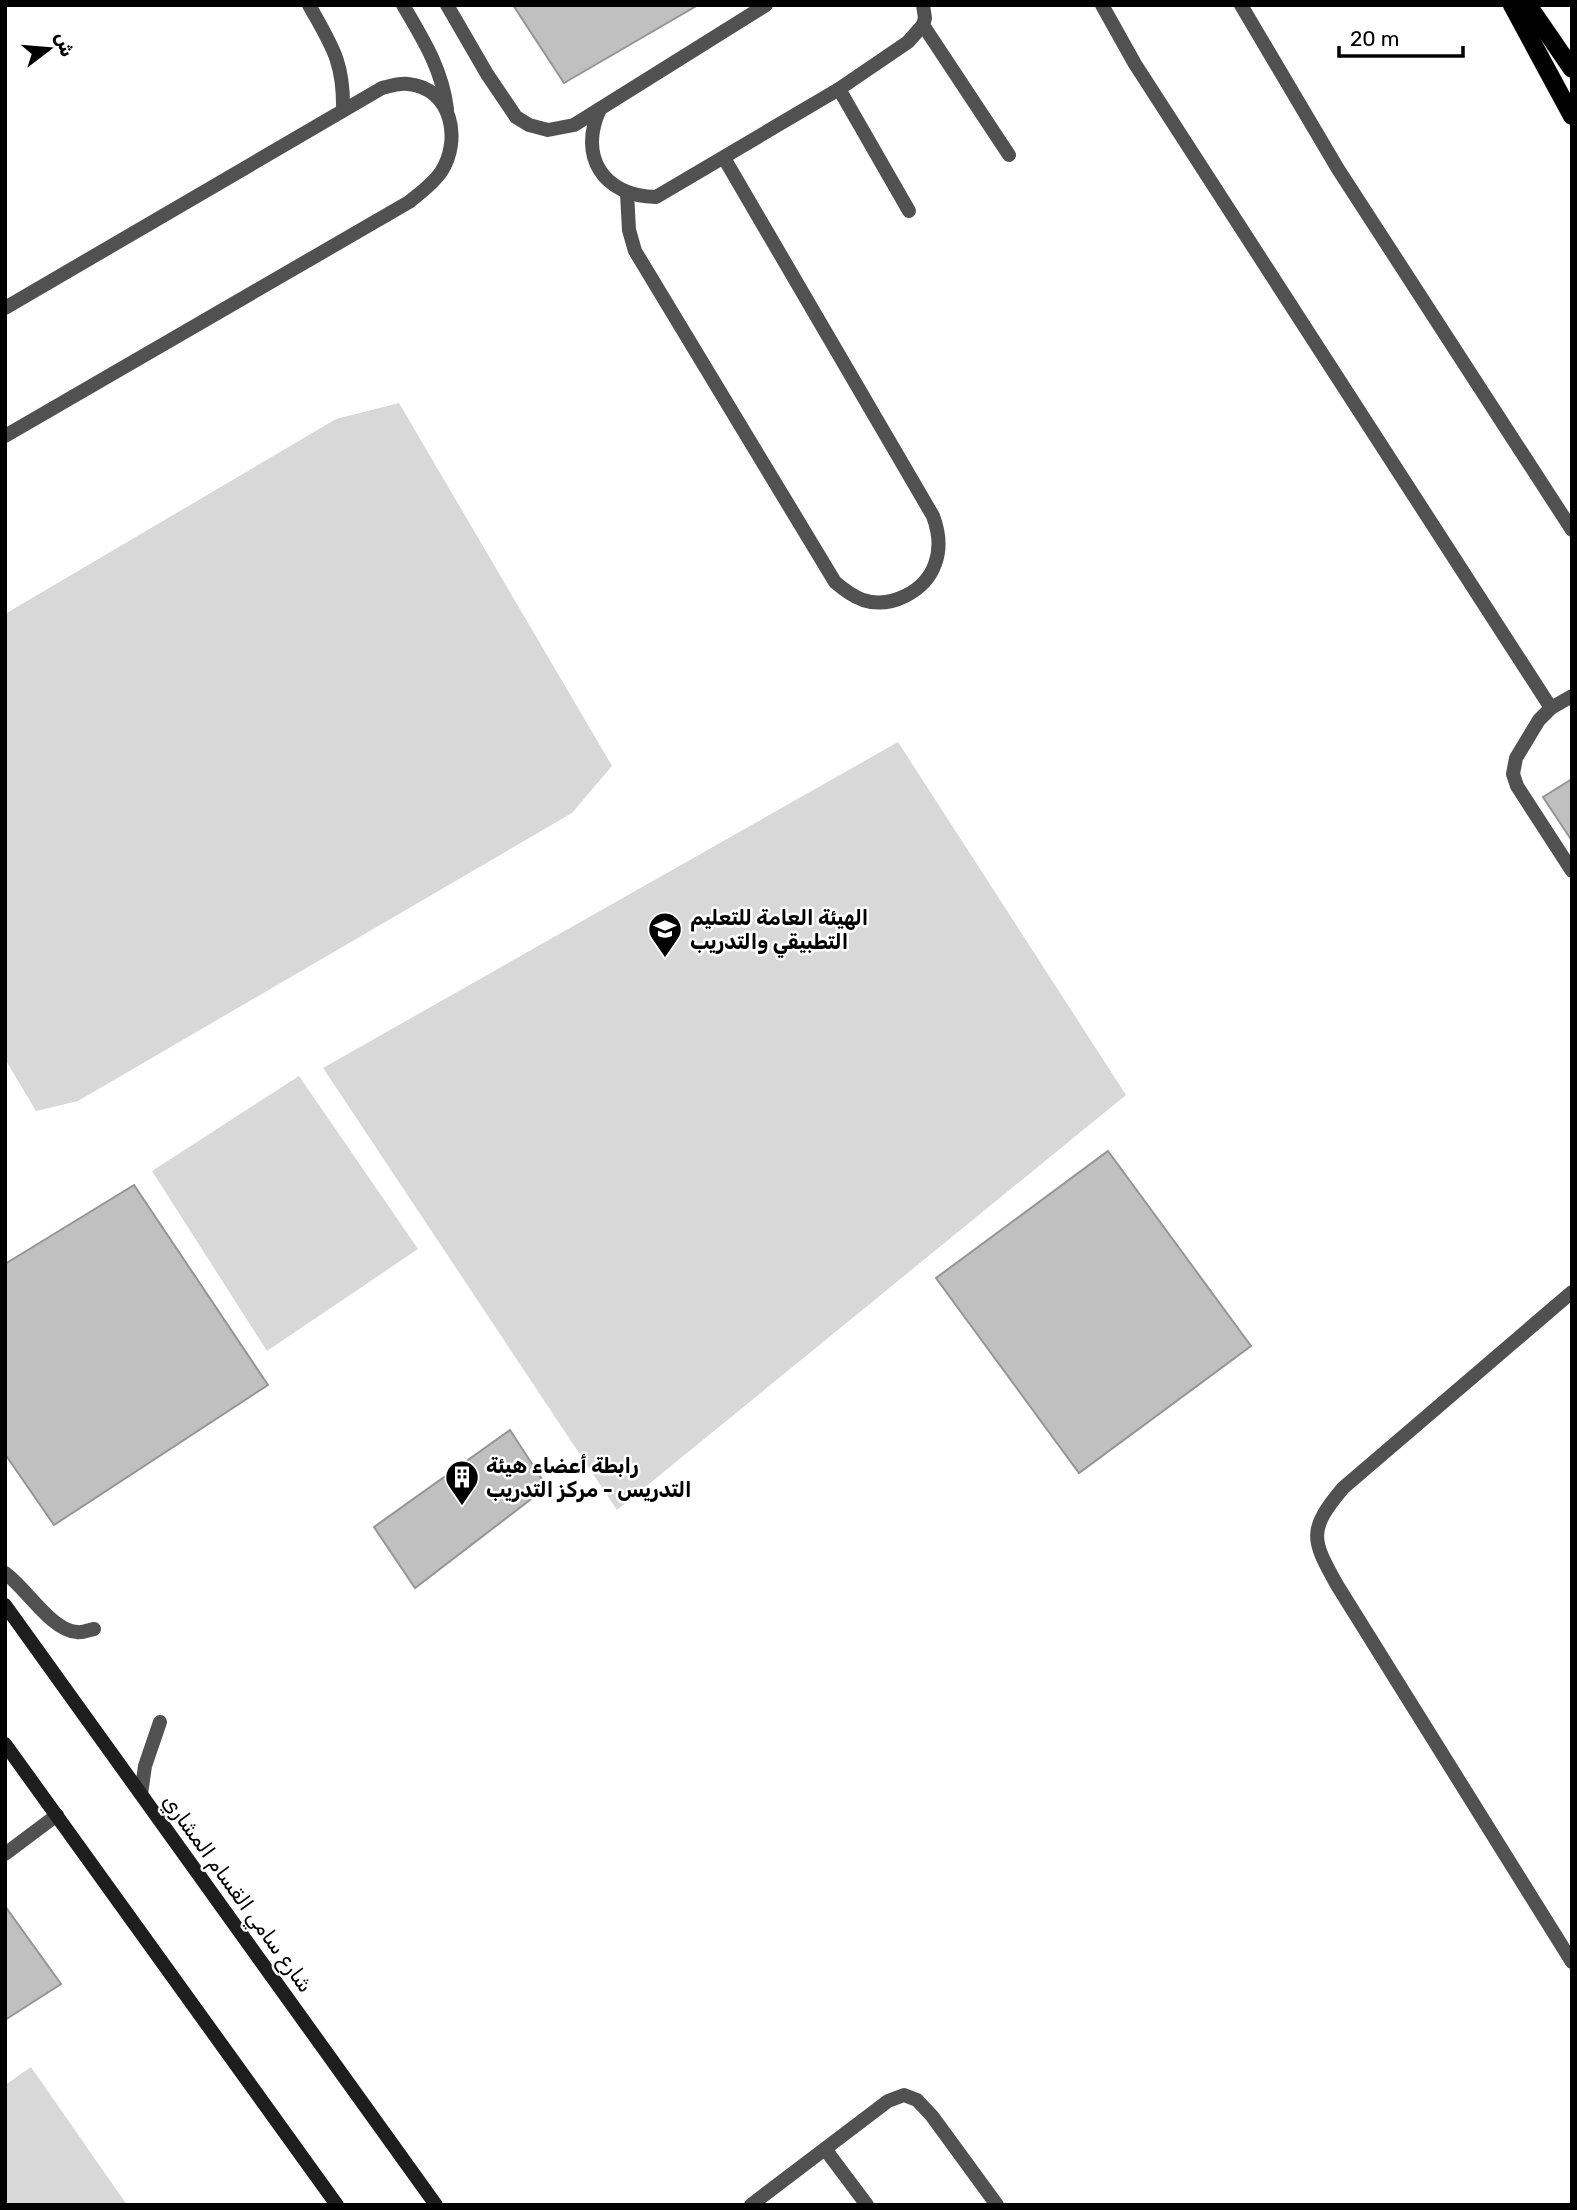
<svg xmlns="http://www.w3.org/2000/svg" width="1577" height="2210" viewBox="0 0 1577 2210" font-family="Rubik,'Noto Naskh Arabic',sans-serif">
<rect width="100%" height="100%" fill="#fff"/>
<g fill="#d8d8d8">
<polygon points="399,403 612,766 572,813 78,1101 36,1111 5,1059 5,614 336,419"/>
<polygon points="898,742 1126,1095 617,1510 323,1068"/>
<polygon points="299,1076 418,1249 267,1351 152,1171"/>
<polygon points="31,2067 127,2205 5,2205 5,2085"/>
</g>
<g fill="#c0c0c0" stroke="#959595" stroke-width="2">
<polygon points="513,5 698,5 564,83"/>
<polygon points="1572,779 1572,841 1543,797"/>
<polygon points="1108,1151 1251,1346 1079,1473 936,1278"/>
<polygon points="134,1185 268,1385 54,1525 5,1454 5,1264"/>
<polygon points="510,1430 547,1487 415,1588 374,1527"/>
<polygon points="5,1906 61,1984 5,2020"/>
</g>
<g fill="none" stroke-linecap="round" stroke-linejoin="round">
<g stroke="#dbdbdb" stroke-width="19">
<g id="primary">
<polyline points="1512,5 1572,116"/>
<polyline points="1528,5 1572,69"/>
</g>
</g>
<g stroke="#515151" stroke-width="14">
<path d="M309,5c23,41 35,57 34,105"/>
<path d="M403,5c20,34 39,64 44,104"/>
<polyline points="447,5 487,74 516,117 529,125 548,130 574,125 766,5"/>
<polyline points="1102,5 1135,64 1551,708"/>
<polyline points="1241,5 1338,169 1572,530"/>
<polyline points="923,25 1009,155"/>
<polyline points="839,89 909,211"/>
<path d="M600,109c-22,47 3,87 56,88l183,-108 69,-47 15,-17 2,-7 -2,-13"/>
<path d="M627,193l2,37 6,21 200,331c8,7 17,14 28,18 27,9 62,-8 72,-36 6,-16 4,-32 -2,-48l-209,-358"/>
<path d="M5,308l377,-220c8,-2 17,-5 26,-4 44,4 54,56 33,88 -8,12 -21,21 -32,30l-404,234"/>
<polyline points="1572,696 1551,708 1539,720 1516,758 1513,774 1517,786 1572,871"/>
<path d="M1572,1292l-229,196c-35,42 -32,51 -6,97l235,377"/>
<path d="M5,1573c21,15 47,58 72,59 6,1 11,-2 17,-3"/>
<polyline points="141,1794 145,1766 160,1722"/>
<polyline points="5,1854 57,1815"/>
<polyline points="825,2149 867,2205"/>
<polyline points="751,2205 888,2101 904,2095 917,2100 932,2116 997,2205"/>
</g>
<g stroke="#1e1e1e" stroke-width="14">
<polyline points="5,1605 436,2205"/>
<polyline points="5,1744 337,2205"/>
</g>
<use href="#primary" stroke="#000" stroke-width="18"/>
</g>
<defs>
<g id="university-pin" transform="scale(1.75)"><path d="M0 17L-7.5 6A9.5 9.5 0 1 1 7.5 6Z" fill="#000" stroke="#fff"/><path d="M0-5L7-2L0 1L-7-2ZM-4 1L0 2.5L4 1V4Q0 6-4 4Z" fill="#fff"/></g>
<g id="building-pin" transform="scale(1.75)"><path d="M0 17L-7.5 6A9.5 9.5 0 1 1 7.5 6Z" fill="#000" stroke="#fff"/><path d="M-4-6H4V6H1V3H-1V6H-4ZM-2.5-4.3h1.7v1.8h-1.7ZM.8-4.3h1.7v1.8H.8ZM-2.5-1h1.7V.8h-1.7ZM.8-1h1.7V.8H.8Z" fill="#fff"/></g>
</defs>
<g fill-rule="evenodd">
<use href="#university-pin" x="665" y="929"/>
<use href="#building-pin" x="462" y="1477"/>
</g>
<g text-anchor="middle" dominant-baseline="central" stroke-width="5" stroke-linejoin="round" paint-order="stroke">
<g font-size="21" font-weight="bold" fill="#000" stroke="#fff" text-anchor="start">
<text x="690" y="917">الهيئة العامة للتعليم<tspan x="690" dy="24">التطبيقي والتدريب</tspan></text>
<text x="486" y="1465">رابطة أعضاء هيئة<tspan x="486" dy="24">التدريس - مركز التدريب</tspan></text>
</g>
<g font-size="21" fill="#000" stroke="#fff">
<text transform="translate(238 1893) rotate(54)">شارع سامي القسام المشاري</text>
</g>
</g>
<rect width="1577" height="2210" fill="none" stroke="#000000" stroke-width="14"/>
<g transform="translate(49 49) rotate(74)" stroke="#ffffff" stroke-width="5" paint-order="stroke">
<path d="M0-5L12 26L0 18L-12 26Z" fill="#000000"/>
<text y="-10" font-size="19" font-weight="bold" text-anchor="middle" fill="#000000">ش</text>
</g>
<path d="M1339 46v10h124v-10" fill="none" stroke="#000000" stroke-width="3.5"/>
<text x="1350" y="46" font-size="21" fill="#000000" stroke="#ffffff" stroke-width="5" paint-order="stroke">20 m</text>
</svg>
